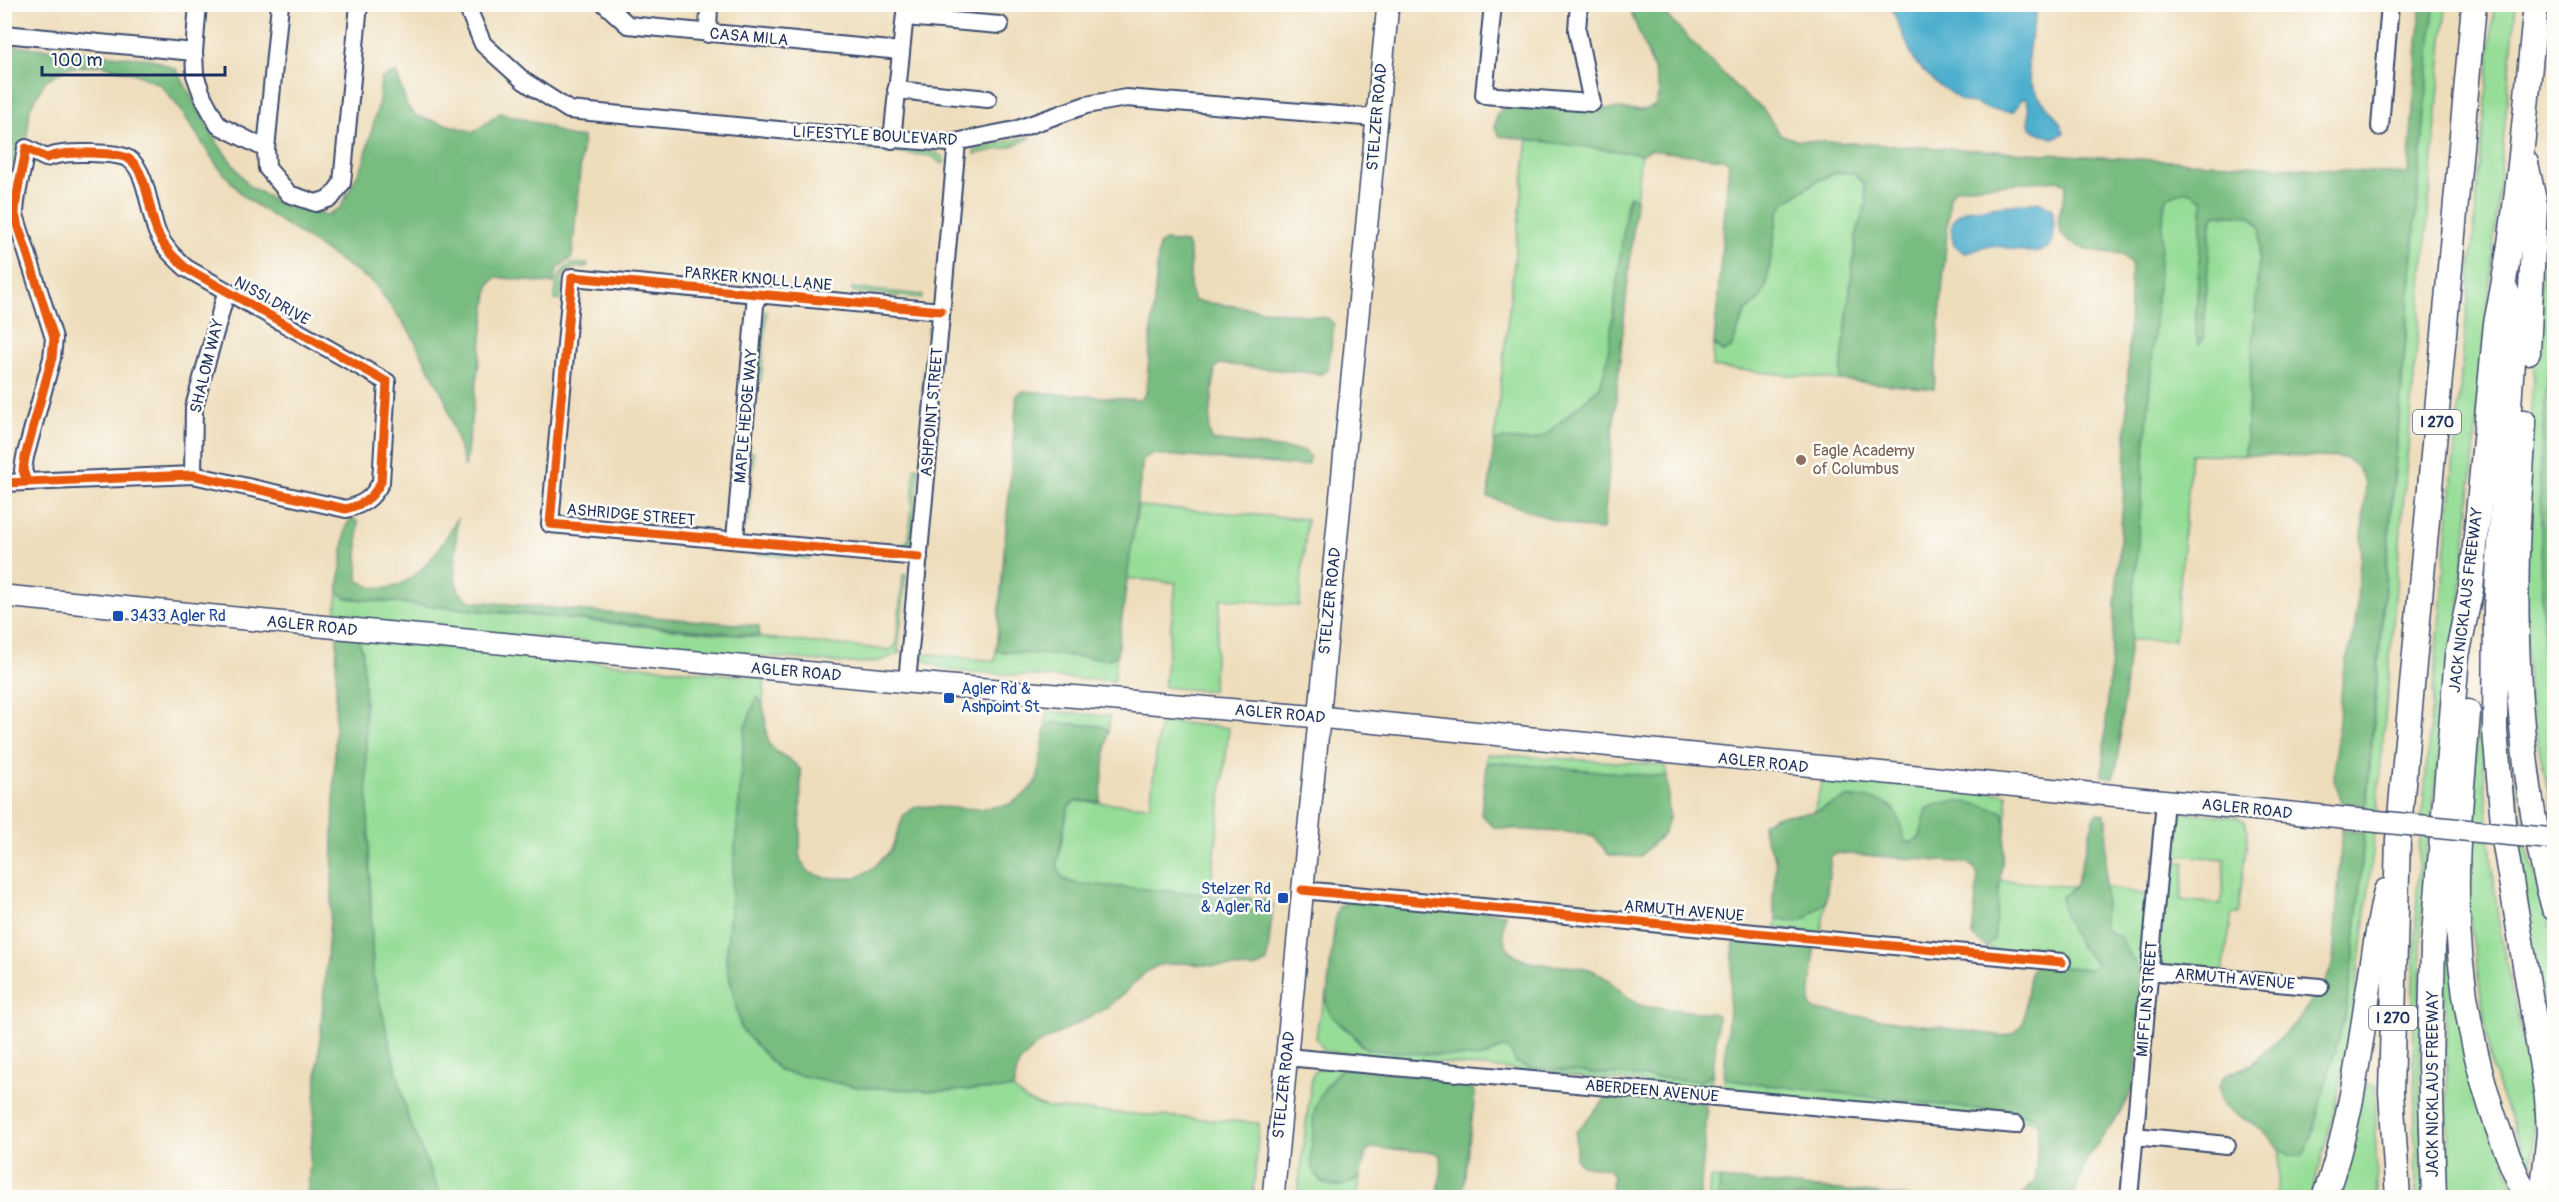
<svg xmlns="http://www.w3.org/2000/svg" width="2559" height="1202" viewBox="0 0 2559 1202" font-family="Pangolin,sans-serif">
<rect width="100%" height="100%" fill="#fdfcf7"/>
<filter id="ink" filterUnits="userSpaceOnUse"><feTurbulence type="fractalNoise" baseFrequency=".0167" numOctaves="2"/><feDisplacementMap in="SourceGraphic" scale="12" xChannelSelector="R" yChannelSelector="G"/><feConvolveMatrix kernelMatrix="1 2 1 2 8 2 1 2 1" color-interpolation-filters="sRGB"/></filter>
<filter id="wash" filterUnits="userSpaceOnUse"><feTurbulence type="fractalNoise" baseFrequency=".008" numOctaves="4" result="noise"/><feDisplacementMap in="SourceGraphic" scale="24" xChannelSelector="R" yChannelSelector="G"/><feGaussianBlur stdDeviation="1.35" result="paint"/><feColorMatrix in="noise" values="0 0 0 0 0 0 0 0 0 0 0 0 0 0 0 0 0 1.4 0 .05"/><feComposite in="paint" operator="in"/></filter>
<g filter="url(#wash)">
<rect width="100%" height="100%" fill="#edb"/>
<g fill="#96dd97" stroke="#58867a" stroke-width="1.5">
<path d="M2434,5h12l-71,828c-14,123 -26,247 -65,364l-36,1 4,-11 2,-38 11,7 54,-141 9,-58z"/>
<polygon points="2494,5 2516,5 2459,614 2427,846 2421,932 2420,1084 2423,1197 2416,1197 2413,984 2419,852"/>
<polygon points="2554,105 2554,302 2540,466 2543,648 2554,733 2554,819 2528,696 2523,514"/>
<polygon points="1026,137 1031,138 1009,147 975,154 975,150"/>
<polygon points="1528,139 1641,154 1636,199 1630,195 1607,363 1600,387 1543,437 1530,441 1500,439 1494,443"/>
<polygon points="867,146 934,152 941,156 945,162 942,164 932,156 865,150"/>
<polygon points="1835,173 1853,173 1864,184 1866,202 1856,237 1840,380 1712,367 1714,345 1723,352 1731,348 1745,312 1760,299 1766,286 1778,214 1784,203 1817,181"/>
<polygon points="2181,191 2195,194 2203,201 2195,330 2199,344 2203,338 2211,222 2215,214 2251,216 2261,228 2245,455 2191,454 2175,640 2130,640 2164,207 2167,198"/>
<path d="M572,264h16l-2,3c-26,-1 -25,12 -26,33h-5c1,-15 2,-29 17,-36z"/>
<polygon points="852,288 922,295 922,298 853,292"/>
<polygon points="764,311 767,311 761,381 757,380"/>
<polygon points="928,327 932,329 926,391 922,391"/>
<polygon points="732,450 735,452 729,521 725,521"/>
<polygon points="750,452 754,452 748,522 744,522"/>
<polygon points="915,467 919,469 912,540 908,546 903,548 902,545 906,543 909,538"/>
<polygon points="1138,506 1307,519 1299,606 1221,598 1212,691 1164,687 1176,583 1126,578"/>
<polygon points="757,550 808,555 809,559 755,554"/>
<path d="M903,575h3l-8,75 3,1c-17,13 -36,12 -57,12l-509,-43 3,-28 8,6 544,52 6,-5z"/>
<polygon points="358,639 765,678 763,703 757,698 745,728 726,961 741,1029 780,1071 857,1087 934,1091 1013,1089 1027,1101 1047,1108 1259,1123 1253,1197 441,1197 408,1118 373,975 363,653"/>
<path d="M996,651l113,8 8,-4 -3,26 -159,-10c-13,-4 -29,-6 -36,-18l76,8z"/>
<path d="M2479,708c6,70 10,140 19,209 12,86 45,168 33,256l-39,-103 -26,-176z"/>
<polygon points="1047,711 1110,716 1108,731 1102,726 1053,723 1046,726"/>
<polygon points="1160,721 1229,728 1210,895 1073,883 1062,878 1057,864 1068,807 1075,801 1150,806"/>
<polygon points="1487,754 1665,765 1667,777 1491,762 1486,766"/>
<polygon points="2509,756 2527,847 2554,939 2554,1059 2526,922"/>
<path d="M1823,777l184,17 -1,30 -3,-12c-25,-5 -53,-17 -76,-3l-7,28 -8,6 -7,-2 -10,-31 -6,-5 -24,-7h-19l-32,14z"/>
<path d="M2184,812l54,5 6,4 4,10 -10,83h-6l-9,57 -58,-5 -5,-3 -2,-7 7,-91 5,-3h15l-4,38 40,4 4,-45 -53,-4 -5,-6c2,-16 2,-30 17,-37z"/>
<polygon points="2000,880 2074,887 2062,897 2079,945 2097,964 2091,969 2037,965 1986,947 1994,940"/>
<polygon points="2105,887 2149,895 2142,976 2120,938 2107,931 2104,925"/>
<path d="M1826,900l-5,33 -45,-5 1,-10c26,7 31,-1 49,-18z"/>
<polygon points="2449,953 2515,1197 2449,1197 2445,984 2445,959"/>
<path d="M1327,993l-1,11 16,23 10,6 9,13 127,10c15,-11 22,-11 29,7l13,5 169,13 9,-3 5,-6 -2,10 -13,6 -376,-37v-5l-6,-7 2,-18z"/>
<path d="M1319,1064l37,1 -42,106c14,20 26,19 46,6l-3,20 -60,1 15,-121 2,-5 5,-3z"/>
<polygon points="1724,1076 1735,1081 2033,1116 2039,1122 1724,1091"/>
<polygon points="2365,1084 2375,1085 2377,1197 2334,1198"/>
<polygon points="1710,1178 1720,1179 1718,1197 1709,1198"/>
</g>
<g fill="#78bc80" stroke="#4a766f" stroke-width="1.5">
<path d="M1628,5h28l86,88 21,16 17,25 16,6 612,34 13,-169h13l-68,800 -24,-2 -8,-24 9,-107 12,-45 11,-143 -7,-15 -13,-11 -101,-3 16,-227 -10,-12 -36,-2 -4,8 -8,116 -4,7 -4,-15 8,-129c-14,-12 -20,-11 -36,-3l-3,9 -34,433 -13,125 -4,13 -11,-2 23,-301 6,-211 -8,-10c-23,-3 -70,-3 -64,-38 2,-11 7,-20 7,-32l-9,-4 -101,8 -6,8 -16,193 -94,-9 16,-143 10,-35 -2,-18 -11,-11h-18l-18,8 -33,22 -6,11 -12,72 -6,13 -15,13 -14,36 -8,4 -9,-8 15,-182 -6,-3 -73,-9 -9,4 -141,-18 -5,-9 2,-13 10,-9 136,5 12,-4 4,-14 -5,-22z"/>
<path d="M4,45l148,14 24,10 42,75 31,42 35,20 43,9 13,-7 24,-46 15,-60 2,-23 15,-7 11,34 9,10 58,16 26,-19c16,4 32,8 47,13 14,6 20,13 36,11l-11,120 -15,12 -3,15 -58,-7 -7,8 -24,182 -20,-68 -35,-67 -36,-49 -130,-86 -28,-33 -35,-54 -20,-25 -25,-11 -34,-9 -35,3 -21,12 -16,28 -4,40 -13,17h-8z"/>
<path d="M1630,195l6,4 -33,331c-36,-1 -79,-23 -115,-33l6,-54 6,-4 30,2 13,-4 57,-50 7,-25 20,-160z"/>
<path d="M1165,241l22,2c8,19 -2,39 7,58l133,17 7,6 -6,46 -7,4 -101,-10 -5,4 -6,61 2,11 94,11 4,5 -1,8 -7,2 -149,-12 -9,5 -26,196 -8,4 -113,-8 21,-256 6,-4 117,9 6,-7 13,-148z"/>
<polygon points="2554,302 2554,733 2543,649 2540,466"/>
<path d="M352,518l6,4v58c43,30 82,-28 99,-62l-2,62 5,13 11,8 288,25v10l-413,-38 -8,-6 8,-66z"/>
<polygon points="337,634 358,638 363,653 373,975 408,1118 441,1197 307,1198 332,896"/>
<path d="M757,697c13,12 5,31 12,46 5,12 23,13 32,28l-1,89 10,13 17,5h30l15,-9 19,-19 13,-35 13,-9 61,3 30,-4 16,-10 13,-14 9,-55 7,-3 49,3 6,5 -8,70h-25l-7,6 -11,57 5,14 11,5 190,16 10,6 -6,57 -14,7 -72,-6 -22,2 -12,6 -38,36 -73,38 -18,20 -5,24 -79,2 -77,-4 -77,-16 -39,-42 -15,-68 19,-233z"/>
<polygon points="1491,762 1667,777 1669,818 1664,833 1639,857 1609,855 1594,837 1578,833 1495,828 1481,814 1486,766"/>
<path d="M1846,798c14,0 37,-1 47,11 7,7 9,23 12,32l6,2 9,-6 7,-28c24,-14 52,-6 76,3l3,12 -12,116 -8,7 -14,-11 6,-60 -3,-7 -7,-6 -132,-10 -5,3 -5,44 -18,17 -14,5 -17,-4c-9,-20 1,-38 -2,-59 -2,-13 -12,-14 -12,-36l12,-7 39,-4z"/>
<path d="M2098,813l6,2 3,5 -3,105 3,6 13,6 22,39 -7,106 -12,26 -37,52 -12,37h-53l14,-16 4,-59 -6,-6 -298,-35 -11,-5 10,-134 8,-6 73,7 -5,60 4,7 189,26 13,-4 7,-9 8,-54 6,-4 54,4 6,-5c-17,-17 -36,-41 -35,-67l13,-10 20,-71z"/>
<polygon points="2342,830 2364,833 2354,957 2345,1015 2311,1137 2303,1156 2291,1156 2280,1149 2262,1129 2224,1107 2220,1098 2219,1087 2224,1076 2252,1064 2296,1023 2326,980 2333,964"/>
<path d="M1345,898l160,16c-1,8 -3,17 -1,24 6,35 61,24 85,31 21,7 33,28 53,37l73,8 3,2 -5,56 -5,6 -9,3 -169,-13 -14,-5c-10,-28 -18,-9 -38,-5l-109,-8c-10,-4 -10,-11 -17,-17 -12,-11 -20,-11 -26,-29l10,-91 3,-6 5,-3z"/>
<path d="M1343,1067l127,15 5,13 -13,102h-25l5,-32 -3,-11 -7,-2 -59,-4 -7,4 -6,25c-21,14 -44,13 -49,-16 -1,-9 1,-19 2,-28 0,-8 0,-16 2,-24 5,-17 15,-29 28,-42z"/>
<polygon points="1612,1092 1705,1103 1707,1114 1700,1197 1611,1197 1613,1177 1609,1169 1581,1165 1576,1158 1576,1132"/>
<polygon points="1720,1179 1915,1197 1718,1197"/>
</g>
<g fill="#4eafcd" stroke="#346f96" stroke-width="1.5">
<path d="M1890,5h148c-5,24 -17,58 -5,82 8,18 26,26 31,46l-11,5c-35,-12 -20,-12 -26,-39h-5l-9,13 -25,-3 -13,-6 -12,-1 -28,-20 -20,-20z"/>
<path d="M2038,202l14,6 2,15 -3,23c-21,14 -41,-2 -64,0 -8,1 -14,7 -22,7l-11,-8c-4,-15 -5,-27 11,-35z"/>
</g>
</g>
<g filter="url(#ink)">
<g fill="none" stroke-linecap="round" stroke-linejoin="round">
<g stroke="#3b496c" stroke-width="20">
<g id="minor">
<polyline points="198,4 194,52 195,75 203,97 218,125 266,149"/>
<polyline points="280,4 266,149 267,168 289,194 316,203 331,198 342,183 359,4"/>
<polyline points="466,4 483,44 524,81 569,110 800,132 950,143 1015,130 1086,105 1126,98 1377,118"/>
<polyline points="605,4 628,25 901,51"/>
<polyline points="1493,4 1484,95 1592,103 1577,30 1579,4"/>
<polyline points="905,17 1000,25"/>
<polyline points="4,34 194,52"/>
<polyline points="708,34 709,4"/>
<polyline points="896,90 988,99"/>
<polyline points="2380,127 2390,4"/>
<polyline points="892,140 906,4"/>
<polyline points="193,475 194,407 226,293"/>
<path d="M4,483l23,-1 166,-7 153,34c18,-5 26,-10 35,-27l6,-100 -201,-114c-12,-11 -22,-20 -29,-36 -8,-20 -10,-61 -28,-73 -11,-6 -24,-5 -37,-6 -16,0 -30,-1 -46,5l-20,-10c-3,23 -11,45 -11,67l39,123 -2,20 -27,99 -2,13 4,12"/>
<polyline points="735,539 756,294"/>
<polyline points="919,557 550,524 572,277 941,311"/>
<polyline points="907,682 957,142"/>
<polyline points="1302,890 2062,962"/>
<polyline points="2149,971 2320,987"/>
<polyline points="1287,1057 2016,1125"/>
<polyline points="2134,1136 2227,1145"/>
<polyline points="2129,1198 2165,801"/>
</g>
</g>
<g stroke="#3b496c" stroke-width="24">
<g id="major">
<polyline points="4,596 950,686 1319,717 2322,816"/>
<polyline points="1273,1198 1388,4"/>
</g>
</g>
<g stroke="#3b496c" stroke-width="27">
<g id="highway">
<polyline points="2526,163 2535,205 2528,352"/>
<polyline points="2507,292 2514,330 2496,607 2495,731 2505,845 2547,1097 2549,1133 2542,1198"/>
<path d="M2524,422c-2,43 -6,86 -7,128 -3,119 5,244 37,358"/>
<path d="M2468,712c-4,60 -12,121 -11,182 1,104 24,209 70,304"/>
<path d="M2324,1198c37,-98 39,-206 62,-307"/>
<polyline points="2398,1198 2391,1092 2398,839 2474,4"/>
<path d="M2434,1198l-4,-135 3,-116 24,-291 14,-67 25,-266c22,-105 29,-212 40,-319"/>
</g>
</g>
<use href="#minor" stroke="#fff" stroke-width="16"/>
<use href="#major" stroke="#fff" stroke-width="21"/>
<use href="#highway" stroke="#fff" stroke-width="24"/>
<g stroke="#3b496c" stroke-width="24" stroke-linecap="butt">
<polyline id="major-bridge" points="2322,816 2554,839"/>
</g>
<use href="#major-bridge" stroke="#fff" stroke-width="21"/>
<g stroke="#fdfcf7" stroke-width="13">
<g id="cycleway">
<path d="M4,483l23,-1 166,-7 153,34c18,-5 26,-10 35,-27l6,-100 -201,-114c-12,-11 -22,-20 -29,-36 -8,-20 -10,-61 -28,-73 -11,-6 -24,-5 -37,-6 -16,0 -30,-1 -46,5l-20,-10c-3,23 -11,45 -11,67l39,123 -2,20 -27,99 -2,13 4,12"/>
<polyline points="919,557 550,524 572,277 941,311"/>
<polyline points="1302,890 2062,962"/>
</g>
</g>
<use href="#cycleway" stroke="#e8590c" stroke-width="9"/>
</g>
</g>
<circle fill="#8d6e63" stroke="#fdfcf7" stroke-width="2" cx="1801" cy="460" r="6"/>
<g fill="#1a4fb4" stroke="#fdfcf7" stroke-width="2">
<rect x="112" y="610" width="12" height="12" rx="3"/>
<rect x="943" y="692" width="12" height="12" rx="3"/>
<rect x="1277" y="892" width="12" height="12" rx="3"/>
</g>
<g text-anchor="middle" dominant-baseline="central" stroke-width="5" stroke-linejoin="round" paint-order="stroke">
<g fill="#fdfcf7" stroke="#5f6c8c" stroke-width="1.5">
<rect x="2413" y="410" width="48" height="24" rx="4.5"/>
<rect x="2369" y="1006" width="48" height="24" rx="4.5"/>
</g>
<g font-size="15" font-weight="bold" fill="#1b2f5e">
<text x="2437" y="422">I 270</text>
<text x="2393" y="1018">I 270</text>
</g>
<g font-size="16" fill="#1b2f5e" stroke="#fdfcf7">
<text transform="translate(749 37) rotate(5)">CASA MILA</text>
<text transform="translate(1377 117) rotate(-85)">STELZER ROAD</text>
<text transform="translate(875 136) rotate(3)">LIFESTYLE BOULEVARD</text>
<text transform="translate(758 279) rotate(5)">PARKER KNOLL LANE</text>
<text transform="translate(272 301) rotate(29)">NISSI DRIVE</text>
<text transform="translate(207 366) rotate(-76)">SHALOM WAY</text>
<text transform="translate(932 412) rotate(-85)">ASHPOINT STREET</text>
<text transform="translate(746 416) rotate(-85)">MAPLE HEDGE WAY</text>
<text transform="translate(631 515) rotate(5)">ASHRIDGE STREET</text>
<text transform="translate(2466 600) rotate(-83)">JACK NICKLAUS FREEWAY</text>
<text transform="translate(1330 601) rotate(-84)">STELZER ROAD</text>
<text transform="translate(312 626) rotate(6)">AGLER ROAD</text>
<text transform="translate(796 672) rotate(5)">AGLER ROAD</text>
<text transform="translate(1280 714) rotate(5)">AGLER ROAD</text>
<text transform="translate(1763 763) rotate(6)">AGLER ROAD</text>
<text transform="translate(2247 809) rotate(6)">AGLER ROAD</text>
<text transform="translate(1684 911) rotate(5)">ARMUTH AVENUE</text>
<text transform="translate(2235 979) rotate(5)">ARMUTH AVENUE</text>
<text transform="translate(2147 999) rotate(-85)">MIFFLIN STREET</text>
<text transform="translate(2433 1084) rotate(-90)">JACK NICKLAUS FREEWAY</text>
<text transform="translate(1284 1085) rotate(-84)">STELZER ROAD</text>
<text transform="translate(1652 1091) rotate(5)">ABERDEEN AVENUE</text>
</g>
<g font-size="16" fill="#785e54" stroke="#fdfcf7" text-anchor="start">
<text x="1813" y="451">Eagle Academy<tspan x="1813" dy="18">of Columbus</tspan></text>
</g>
<g font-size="16" fill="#164399" stroke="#fdfcf7" text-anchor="start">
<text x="130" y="616">3433 Agler Rd</text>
<text x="961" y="689">Agler Rd &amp;<tspan x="961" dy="18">Ashpoint St</tspan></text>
<text x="1271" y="889" text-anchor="end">Stelzer Rd<tspan x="1271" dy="18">&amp; Agler Rd</tspan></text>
</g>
</g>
<rect width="2559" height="1202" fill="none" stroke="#fdfcf7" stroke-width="24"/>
<path d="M42 66v9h183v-9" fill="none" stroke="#1b2f5e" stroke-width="3"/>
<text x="51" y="66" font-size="18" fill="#1b2f5e" stroke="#fdfcf7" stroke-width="4.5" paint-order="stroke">100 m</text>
</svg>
